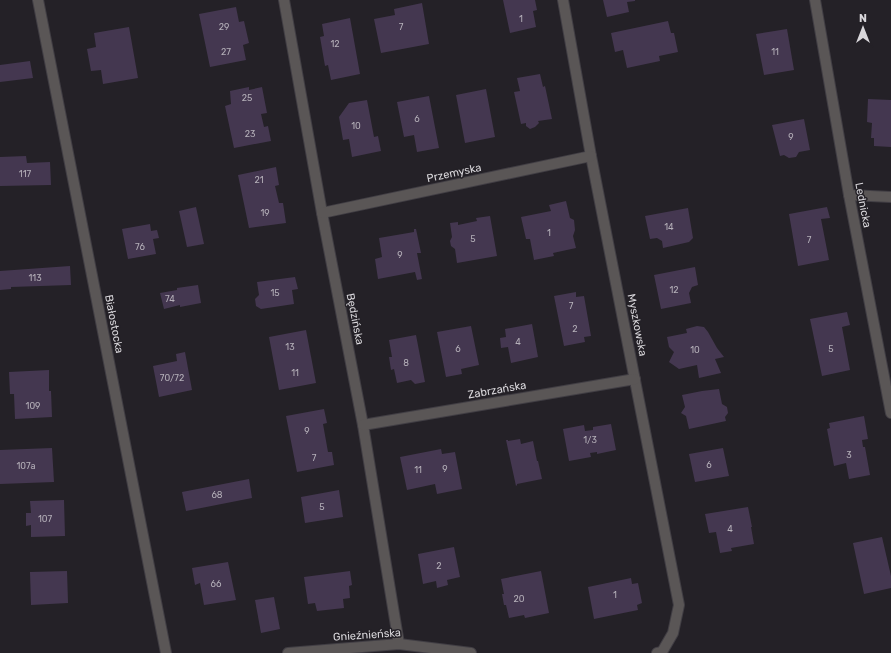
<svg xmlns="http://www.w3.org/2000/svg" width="891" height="653" viewBox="0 0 891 653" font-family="Rubik,sans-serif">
<rect width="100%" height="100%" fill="#242127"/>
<g fill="#443750">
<polygon points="503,0 535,0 537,10 533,11 536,27 510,33"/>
<polygon points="603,0 635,0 635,1 627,2 629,12 607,17"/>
<polygon points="422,3 429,44 381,53 374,19 395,15 394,9"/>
<polygon points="236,7 239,22 244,21 249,43 243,45 246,60 210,67 199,14"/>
<polygon points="350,18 360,74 331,80 328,65 325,66 320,37 324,36 322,24"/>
<polygon points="668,21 671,33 674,33 678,52 659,56 660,61 627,68 623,50 615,52 611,33"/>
<polygon points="129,27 138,78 103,84 101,70 91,71 87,49 96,47 94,33"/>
<polygon points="787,29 794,70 764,75 756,34"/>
<polygon points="30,61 33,78 0,82 0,65"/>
<polygon points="540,74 543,87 545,86 552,119 538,121 539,123 535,127 530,129 526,126 526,123 521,124 514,92 520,91 517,78"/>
<polygon points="249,87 249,90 262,87 267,113 261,114 264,127 268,126 271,141 234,148 225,106 231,104 230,91"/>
<polygon points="486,89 495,137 465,143 456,95"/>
<polygon points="429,96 439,148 417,152 414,135 404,137 397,102"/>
<polygon points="868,99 891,100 891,147 874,146 874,138 871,138 872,123 867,122"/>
<polygon points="367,100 374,137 378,136 381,151 352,157 349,139 343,140 339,117 349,103"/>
<polygon points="804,119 810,150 799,152 796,157 789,158 784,155 780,156 772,125"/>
<polygon points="26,156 27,163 50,162 51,185 0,186 0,157"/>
<polygon points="276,167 279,185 275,186 279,203 283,203 286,223 249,228 238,175"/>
<polygon points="566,201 570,218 574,220 575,230 573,236 576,248 553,253 554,256 534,260 530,239 526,239 521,217 551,211 549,205"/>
<polygon points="196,207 204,244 187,247 179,211"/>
<polygon points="827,207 830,218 821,219 829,260 798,266 789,214"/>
<polygon points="688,208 693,238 689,242 663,248 662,241 657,238 650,239 645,216"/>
<polygon points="490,216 497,256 457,263 455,249 451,246 450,241 452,237 450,223 458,222 458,225 477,221 476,218"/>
<polygon points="150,224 151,231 157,230 159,238 153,239 156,254 128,259 122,229"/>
<polygon points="414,229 416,229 421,253 417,253 422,279 417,280 415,272 378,279 375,259 382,257 379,238 414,232"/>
<polygon points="70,266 71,285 11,287 11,289 0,290 0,271"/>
<polygon points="695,267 698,285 692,287 689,293 691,303 661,309 654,275"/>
<polygon points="295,277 298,289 292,290 294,304 261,309 256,306 255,299 259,295 257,282"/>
<polygon points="198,285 201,303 180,307 180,305 164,309 160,293 177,290 177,288"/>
<polygon points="576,292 576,297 584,296 591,336 584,337 585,342 564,346 554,296"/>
<polygon points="847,312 850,325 842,327 850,370 822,376 810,319"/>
<polygon points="532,324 538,357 511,363 508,347 501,348 500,338 506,337 505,329"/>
<polygon points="471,326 479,365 461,369 462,374 446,377 437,332"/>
<polygon points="697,326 704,327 708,332 717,348 724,357 715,359 721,373 699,378 697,365 679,369 669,362 674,352 669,347 667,337 687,333 686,329"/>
<polygon points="306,330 316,383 279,390 269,337"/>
<polygon points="416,335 425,382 415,384 411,380 397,383 394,369 391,370 389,357 392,357 389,340"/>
<polygon points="185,352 192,390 159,397 153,366 177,361 176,354"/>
<polygon points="49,370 49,391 51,391 52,417 15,419 14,394 10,394 9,372"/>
<polygon points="719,389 722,404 727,407 728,413 725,417 726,421 689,429 686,416 681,413 685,407 682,395 702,391"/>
<polygon points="324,409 327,423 323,424 328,452 332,452 334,465 297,472 286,416"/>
<polygon points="864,416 868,439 862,440 863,447 865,447 870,475 849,479 846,463 834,466 827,429 830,428 829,423"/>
<polygon points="611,424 616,450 597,454 597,452 590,453 591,457 569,461 563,429 584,425 585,431 593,430 593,427"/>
<polygon points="520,439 521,444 533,441 537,461 538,461 542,479 517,484 517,485 516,486 506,440 508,440 508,441"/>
<polygon points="52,448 54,482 0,484 0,450"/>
<polygon points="723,448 729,476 695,482 689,454"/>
<polygon points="441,449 442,454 455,452 462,489 437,494 435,484 407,490 400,457"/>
<polygon points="249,479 252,498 186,511 182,492"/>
<polygon points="339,490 343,517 305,523 301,497"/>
<polygon points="64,500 65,536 31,537 31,525 26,526 26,513 31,513 30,501"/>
<polygon points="748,507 752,527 751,527 754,544 731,548 732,551 720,553 716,532 709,533 705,514"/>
<polygon points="882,537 891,576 891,588 864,594 853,543"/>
<polygon points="454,547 460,577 447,580 448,585 437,588 436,581 423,584 418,554"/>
<polygon points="228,562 236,600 204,605 200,583 195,585 192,568"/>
<polygon points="67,571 68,603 31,605 30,572"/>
<polygon points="350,571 352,585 349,586 350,598 343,599 344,608 317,611 315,603 308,604 304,577"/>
<polygon points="541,571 549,613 525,618 524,615 509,618 506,605 504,605 502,594 504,594 501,579"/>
<polygon points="631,578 632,584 638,583 642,603 637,605 638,610 594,619 588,587"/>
<polygon points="274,597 280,629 261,633 255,600"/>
</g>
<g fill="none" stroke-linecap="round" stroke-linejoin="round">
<g stroke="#413e44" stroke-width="12">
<g id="minor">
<polyline points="284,0 322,213 363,425 399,644"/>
<polyline points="563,0 591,156 679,605 673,633 662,652 657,653"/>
<polyline points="815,0 849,195 891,413"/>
<polyline points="849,195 891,197"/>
<polyline points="322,213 591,156"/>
<polyline points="363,425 635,379"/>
<polyline points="288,653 399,644 471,653"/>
</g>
</g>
<g stroke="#413e44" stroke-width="12">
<polyline id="tertiary" points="38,0 166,653"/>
</g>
<use href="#minor" stroke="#5a5656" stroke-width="10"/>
<use href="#tertiary" stroke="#5a5656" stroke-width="10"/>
</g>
<g text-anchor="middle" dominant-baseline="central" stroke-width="3" stroke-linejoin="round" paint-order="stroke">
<g font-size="9" fill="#b4afb8">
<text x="521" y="19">1</text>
<text x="224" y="27">29</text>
<text x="401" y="27">7</text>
<text x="335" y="44">12</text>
<text x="226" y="52">27</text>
<text x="775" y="52">11</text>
<text x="247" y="98">25</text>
<text x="417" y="119">6</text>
<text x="356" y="126">10</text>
<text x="250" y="134">23</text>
<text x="791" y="137">9</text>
<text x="25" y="174">117</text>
<text x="259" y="180">21</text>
<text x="265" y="213">19</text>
<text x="669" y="227">14</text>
<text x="549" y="233">1</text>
<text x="473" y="239">5</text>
<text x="809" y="240">7</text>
<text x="140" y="247">76</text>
<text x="400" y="255">9</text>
<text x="35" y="278">113</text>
<text x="674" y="290">12</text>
<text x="275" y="293">15</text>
<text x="170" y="299">74</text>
<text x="571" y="306">7</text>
<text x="575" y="329">2</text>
<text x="518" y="342">4</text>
<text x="290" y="347">13</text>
<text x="458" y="349">6</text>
<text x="831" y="349">5</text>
<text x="695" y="350">10</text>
<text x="406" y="363">8</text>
<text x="295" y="373">11</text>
<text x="172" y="378">70/72</text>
<text x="33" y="406">109</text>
<text x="307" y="431">9</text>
<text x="590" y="440">1/3</text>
<text x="849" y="455">3</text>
<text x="314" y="458">7</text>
<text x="709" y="465">6</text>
<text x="26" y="466">107a</text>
<text x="445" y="469">9</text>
<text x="418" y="470">11</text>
<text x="217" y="495">68</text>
<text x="322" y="507">5</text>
<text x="45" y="519">107</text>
<text x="730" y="529">4</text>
<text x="439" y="566">2</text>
<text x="216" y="584">66</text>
<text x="615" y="595">1</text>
<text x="519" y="599">20</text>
</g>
<g font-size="11" fill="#d9d7db" stroke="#242127">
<text transform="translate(454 173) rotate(-12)">Przemyska</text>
<text transform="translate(863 205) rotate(79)">Lednicka</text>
<text transform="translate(355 319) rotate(79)">Będzińska</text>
<text transform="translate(114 324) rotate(79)">Białostocka</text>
<text transform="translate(637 325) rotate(79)">Myszkowska</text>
<text transform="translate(497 390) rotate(-10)">Zabrzańska</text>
<text transform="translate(367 635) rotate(-4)">Gnieźnieńska</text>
</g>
</g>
<g transform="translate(863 28)" stroke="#242127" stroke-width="3" paint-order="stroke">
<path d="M0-3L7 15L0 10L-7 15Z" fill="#d9d7db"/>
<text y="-6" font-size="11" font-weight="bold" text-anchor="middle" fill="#d9d7db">N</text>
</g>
</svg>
